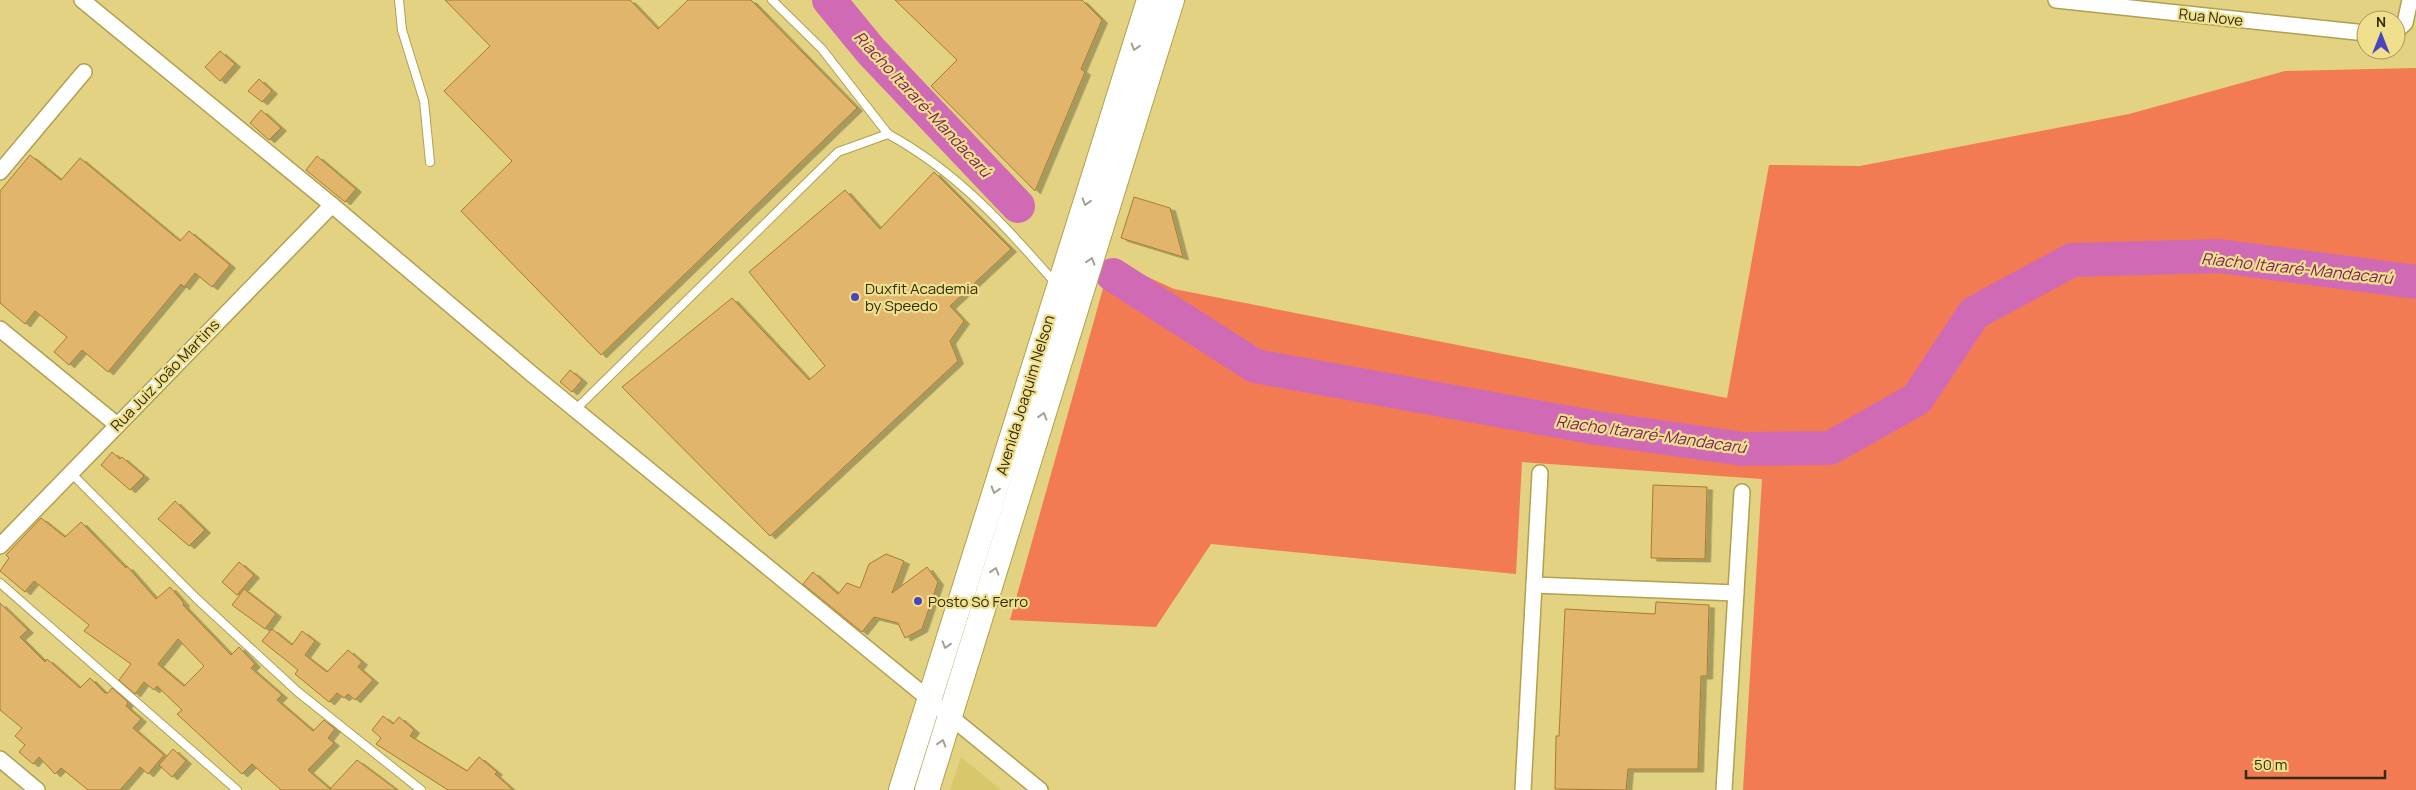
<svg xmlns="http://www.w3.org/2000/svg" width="2416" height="790" viewBox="0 0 2416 790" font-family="Manrope,sans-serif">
<defs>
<filter id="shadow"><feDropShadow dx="5.5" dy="3" stdDeviation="0" flood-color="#0004"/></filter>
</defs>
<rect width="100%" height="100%" fill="#e2d281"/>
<polygon fill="#d9c76c" points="961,757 1001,790 950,790"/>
<polygon fill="#f27b54" points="2416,68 2416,790 1743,790 1762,479 1522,462 1516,574 1211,544 1156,627 1010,620 1111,260 1174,289 1727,398 1769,165 1860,166 2129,114 2285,71"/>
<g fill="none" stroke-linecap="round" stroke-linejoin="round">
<g stroke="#d06ab5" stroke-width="34">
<polyline points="829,0 871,51 1018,206"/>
<polyline points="1113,275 1255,366 1597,428 1743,449 1830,448 1917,399 1974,313 2072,260 2219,256 2416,282"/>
</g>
</g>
<g fill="#e2b56d" stroke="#a67c33" fill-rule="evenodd" filter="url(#shadow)">
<polygon points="445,0 630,0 658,29 688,0 751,0 857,108 601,355 461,211 512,161 444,91 490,46"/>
<polygon points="895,0 1082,0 1102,20 1081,69 1085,72 1035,191 931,86 957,60"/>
<polygon points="220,51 235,64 220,81 205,67"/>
<polygon points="259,79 272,91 262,102 248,91"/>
<polygon points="261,110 281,128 269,140 250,123"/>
<polygon points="30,155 61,180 80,158 180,241 189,231 230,265 212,287 195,273 184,287 181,284 108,372 82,350 69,365 54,352 67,337 35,311 25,324 0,303 0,191"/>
<polygon points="317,156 356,189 345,202 306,170"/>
<polygon points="934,172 1011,249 950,306 964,321 950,341 958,361 770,536 622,387 732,298 809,380 825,366 749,272 845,190 880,229"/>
<polygon points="1134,197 1170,208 1183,257 1121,238"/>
<polygon points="570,370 582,380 572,392 560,382"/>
<polygon points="112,452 120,459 122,457 144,476 130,490 101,465"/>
<polygon points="1653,485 1707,487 1705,559 1651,558"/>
<polygon points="175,501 205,530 189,546 158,519"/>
<path d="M41,518l24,19 16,-15 45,46 1,-2 29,33 14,-12 14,16 -1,2 48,50 8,-8 16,17 -4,4 31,27 -5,5 36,31 11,-11 11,9 -7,9 6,5 -26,27 22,19 27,-29 40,30h-116l-29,-26 -10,10 -65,-60 5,-4 -25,-24 -3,4 -10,-8 -9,12 -16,-14 12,-16 -47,-33 5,-6 -55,-44 -9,11 -25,-21 9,-13 -3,-3zM178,639l26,27 -20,20 -26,-22z"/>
<polygon points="886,554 904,561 892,593 927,567 938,582 922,629 905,638 898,623 874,617 862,632 803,584 813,572 838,594 847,583 860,588 869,564"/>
<polygon points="239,562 254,575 237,595 222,582"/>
<polygon points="244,589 276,614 265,629 232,605"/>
<polygon points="1656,602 1709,605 1707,676 1701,676 1698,769 1628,769 1626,790 1555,789 1556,736 1559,736 1565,609 1655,614"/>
<polygon points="0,603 28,630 20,637 45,662 47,659 80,688 90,678 105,693 108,693 112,688 128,702 126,706 141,719 133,728 164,755 148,774 140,767 120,790 88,790 61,768 55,774 39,757 33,764 19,752 25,745 15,736 22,728 0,710"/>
<polygon points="272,629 292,645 302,631 315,641 305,655 327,672 348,650 362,662 358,667 373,680 355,700 348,694 344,698 337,693 329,702 295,674 298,670 262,641"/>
<polygon points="383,716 393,724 399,717 414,730 410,736 467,771 479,757 497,772 495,774 513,790 448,790 376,744 381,738 372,730"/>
<polygon points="173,749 186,761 172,777 159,765"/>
</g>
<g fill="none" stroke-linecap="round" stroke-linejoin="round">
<g stroke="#b0a150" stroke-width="10">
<g id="lane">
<polyline points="399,0 402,30 424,101 430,162"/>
<polyline points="772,0 822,49 888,134"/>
<path d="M575,410l263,-258 50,-18c68,37 118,92 168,150"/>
<polyline points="71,473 197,599 298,692 421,790"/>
<polyline points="0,583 237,790"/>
</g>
</g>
<g stroke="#b0a150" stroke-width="18">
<g id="street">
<polyline points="82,0 332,205 533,375 1040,790"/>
<polyline points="2056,0 2366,33"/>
<polyline points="2396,31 2405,23 2410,0"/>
<polyline points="0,172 84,72"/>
<polyline points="0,329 116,424"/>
<polyline points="0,546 332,205"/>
<polyline points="1534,585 1736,593"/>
<polyline points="0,759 37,790"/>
<polyline points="1523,790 1540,473"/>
<polyline points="1724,790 1742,492"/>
</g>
</g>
<g stroke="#b0a150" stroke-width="26">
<g id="primary">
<polyline points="901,790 1149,0"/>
<polyline points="927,790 1172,0"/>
</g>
</g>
<use href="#lane" stroke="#fff" stroke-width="8"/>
<use href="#street" stroke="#fff" stroke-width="15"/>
<use href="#primary" stroke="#fff" stroke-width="24"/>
</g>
<defs><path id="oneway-chevron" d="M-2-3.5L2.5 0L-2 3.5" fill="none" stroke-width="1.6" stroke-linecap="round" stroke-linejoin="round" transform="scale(1.25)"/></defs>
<g stroke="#a3a090">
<use href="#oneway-chevron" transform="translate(1135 47) rotate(107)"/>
<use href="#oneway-chevron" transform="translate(1086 202) rotate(107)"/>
<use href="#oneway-chevron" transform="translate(1091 261) rotate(-73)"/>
<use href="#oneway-chevron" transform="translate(1043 416) rotate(-73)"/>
<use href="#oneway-chevron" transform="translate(995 490) rotate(107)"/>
<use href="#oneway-chevron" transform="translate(995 571) rotate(-73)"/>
<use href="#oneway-chevron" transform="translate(946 645) rotate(107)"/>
<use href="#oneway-chevron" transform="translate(942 743) rotate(-73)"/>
</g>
<g fill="#4945bb" stroke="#f0e08e" stroke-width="2">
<circle cx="855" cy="297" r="5"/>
<circle cx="918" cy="601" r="5"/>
</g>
<g text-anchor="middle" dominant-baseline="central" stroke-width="4.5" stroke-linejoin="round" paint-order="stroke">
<g font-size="15" fill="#322c09" stroke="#f0e08e">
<text transform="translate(2211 17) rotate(6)">Rua Nove</text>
<text transform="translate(165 375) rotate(-46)">Rua Juiz João Martins</text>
<text transform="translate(1025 395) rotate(-73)">Avenida Joaquim Nelson</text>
</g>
<g font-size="15" fill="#322c09" stroke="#f0e08e" text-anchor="start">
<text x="865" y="288">Duxfit Academia<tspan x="865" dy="17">by Speedo</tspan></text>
<text x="928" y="601">Posto Só Ferro</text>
</g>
<g font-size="16" font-style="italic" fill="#791c64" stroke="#f0e08e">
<text transform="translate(923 104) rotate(47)">Riacho Itararé-Mandacarú</text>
<text transform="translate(2297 268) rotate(6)">Riacho Itararé-Mandacarú</text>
<text transform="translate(1651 434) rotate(8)">Riacho Itararé-Mandacarú</text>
</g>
</g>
<g transform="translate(2381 35)"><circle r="24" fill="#f0e08e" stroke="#a49859"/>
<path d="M0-4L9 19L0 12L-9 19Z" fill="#4945bb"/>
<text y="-8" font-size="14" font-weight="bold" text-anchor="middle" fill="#322c09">N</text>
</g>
<path d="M2246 770v8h139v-8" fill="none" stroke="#322c09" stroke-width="2.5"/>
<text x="2254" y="770" font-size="15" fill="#322c09" stroke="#f0e08e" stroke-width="4" paint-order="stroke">50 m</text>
</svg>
